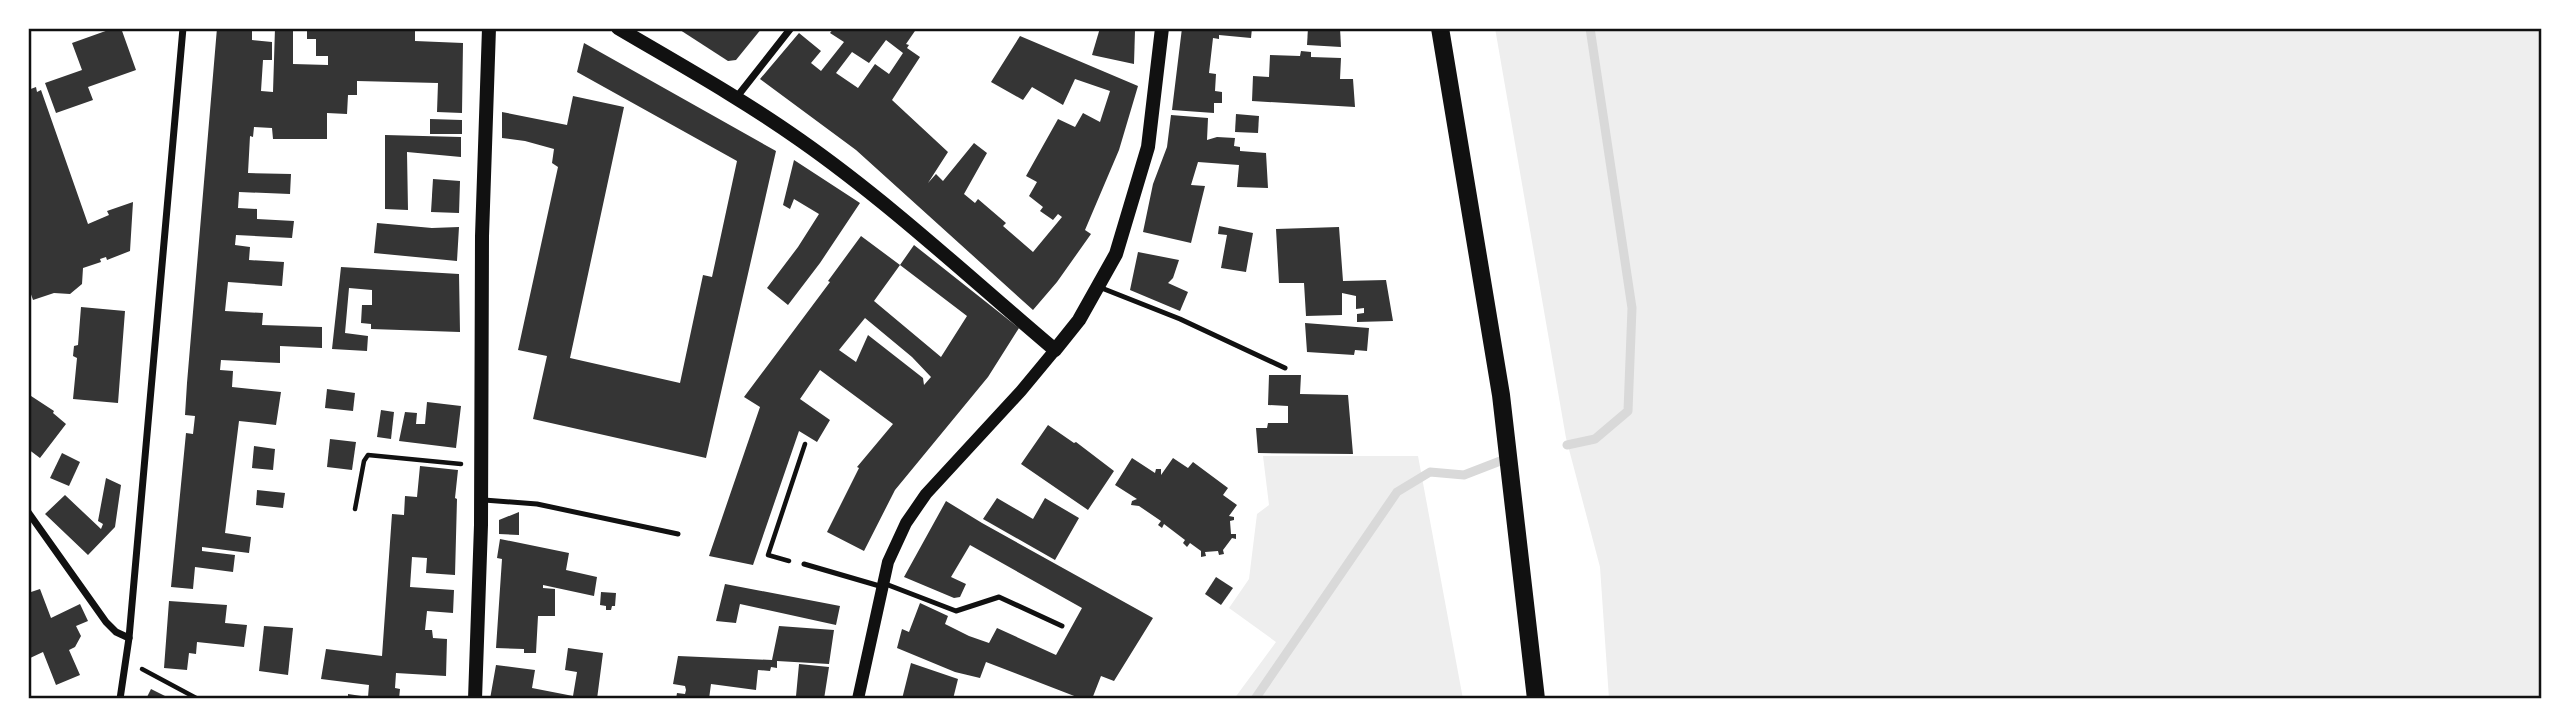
<svg xmlns="http://www.w3.org/2000/svg" width="2570" height="727" viewBox="0 0 2570 727" font-family="'Source Sans 3',sans-serif">
<rect width="100%" height="100%" fill="#fff"/>
<g fill="#eee">
<polygon points="1495,28 2542,28 2542,699 1609,699 1600,567 1566,438"/>
<polygon points="1263,456 1418,456 1463,699 1234,699 1276,642 1229,608 1249,579 1257,514 1269,505"/>
</g>
<g fill="none" stroke-linecap="round" stroke-linejoin="round">
<g stroke="#d9d9d9" stroke-width="9">
<polyline points="1567,445 1595,439 1628,411 1632,308 1590,28"/>
<polyline points="1255,699 1397,492 1430,472 1464,475 1508,458"/>
</g>
</g>
<g fill="#353535" fill-rule="evenodd">
<polygon points="114,28 121,28 136,70 88,87 93,100 56,113 45,83 82,70 72,43"/>
<polygon points="217,28 252,28 252,40 272,42 272,60 263,60 261,91 273,92 275,28 293,28 293,64 328,65 328,56 316,56 316,39 307,39 307,28 415,28 415,41 463,43 462,113 437,112 438,83 357,81 357,95 348,95 347,114 327,113 327,139 273,139 272,128 254,127 253,137 250,136 248,173 291,174 290,194 239,192 238,208 257,209 257,219 294,221 292,238 236,235 235,245 250,247 249,260 284,262 282,286 228,282 225,311 263,313 262,325 322,327 322,348 280,346 280,363 221,360 220,370 233,371 232,387 281,392 276,425 239,421 225,533 251,537 249,553 202,547 202,551 235,555 233,572 195,567 193,589 171,587 186,433 193,434 195,416 185,415 187,383"/>
<polygon points="677,28 762,28 736,60 728,61"/>
<path d="M834,28h47l5,3 2,-3h29l-11,16 3,1 -2,3 13,9 -28,43 56,52 -20,31 8,-9 7,7 31,-38 13,10 -23,41 11,9 3,-4 28,24 -3,3 30,26 29,-35 -4,-3 -5,6 -13,-9 3,-4 -14,-11 8,-14 -11,-6 32,-57 17,8 8,-14 17,9 10,-31 -35,-12 -12,26 -31,-18 -9,13 -32,-18 29,-46 118,50 -19,64 -34,80 6,4 -34,48 -24,28 -177,-160 -96,-71 39,-46 22,18 -10,12 10,8 23,-29 -14,-9zM886,40l17,13 -14,21 -14,-10 -17,24 -22,-15 16,-21 17,11z"/>
<polygon points="1100,28 1135,30 1134,64 1092,55"/>
<polygon points="1182,28 1252,28 1251,38 1219,35 1219,39 1213,38 1209,73 1216,74 1215,91 1222,92 1222,103 1214,103 1214,113 1172,110"/>
<polygon points="1308,28 1340,28 1341,47 1307,45"/>
<polygon points="584,43 776,151 706,458 533,419 547,356 518,350 558,167 552,163 554,149 525,141 502,138 502,112 567,125 573,96 624,107 570,358 680,383 703,275 712,277 737,161 577,72"/>
<polygon points="1301,51 1311,52 1311,57 1341,58 1340,79 1353,79 1355,107 1252,101 1253,76 1269,77 1270,55 1300,56"/>
<polygon points="36,87 37,92 41,90 88,224 109,215 107,211 133,202 130,251 107,260 106,257 100,259 101,262 83,268 82,284 70,294 54,293 33,300 28,286 28,90"/>
<polygon points="1236,114 1259,116 1258,133 1235,132"/>
<polygon points="1171,115 1208,118 1207,140 1217,137 1235,138 1234,146 1240,147 1240,151 1266,153 1268,188 1237,187 1239,165 1198,162 1191,185 1205,186 1191,243 1143,232 1153,184 1167,147"/>
<polygon points="430,119 462,120 462,134 430,134"/>
<polygon points="385,135 461,137 461,157 407,152 408,210 385,209"/>
<polygon points="794,160 860,203 820,263 788,305 767,288 798,247 819,214 794,199 790,209 783,205"/>
<polygon points="433,179 460,181 459,213 431,212"/>
<polygon points="377,223 432,228 459,227 457,261 374,253"/>
<polygon points="1219,226 1253,233 1246,272 1221,268 1227,235 1218,234"/>
<polygon points="1339,227 1343,281 1386,280 1393,321 1357,322 1357,314 1364,313 1364,308 1356,309 1356,296 1342,293 1342,315 1306,316 1304,283 1279,283 1276,229"/>
<path d="M861,236l39,29 -26,36 67,56 26,-41 -67,-51 14,-20 105,83 -31,49 -93,113 -31,61 -37,-19 32,-64 -2,-1 36,-43 -73,-54 -20,29 30,21 -13,22 -18,-11 -46,134 -44,-9 51,-149 -16,-10 86,-115 -2,-1zM865,318l47,39 19,20 -7,8 -1,-7 -55,-43 -12,27 -17,-12z"/>
<polygon points="1138,252 1179,260 1173,278 1168,283 1188,292 1180,311 1130,290"/>
<polygon points="341,267 459,274 460,332 371,329 371,324 361,323 362,305 372,305 372,290 349,288 345,333 368,336 367,351 332,349"/>
<polygon points="81,307 125,311 118,403 73,399 77,358 73,356 74,346 78,345"/>
<polygon points="1305,323 1369,328 1367,351 1355,350 1354,355 1307,352"/>
<polygon points="1269,375 1301,375 1300,394 1348,395 1353,454 1258,453 1256,428 1267,428 1268,423 1288,423 1288,406 1268,405"/>
<polygon points="327,389 355,393 353,411 325,408"/>
<polygon points="28,394 54,411 53,413 66,424 40,458 28,449"/>
<polygon points="427,402 461,406 456,448 399,441 405,412 417,413 416,424 425,424"/>
<polygon points="381,410 394,412 391,439 377,437"/>
<polygon points="1048,425 1074,443 1076,442 1114,471 1088,510 1021,464"/>
<polygon points="330,439 356,442 352,470 327,467"/>
<polygon points="254,446 275,449 273,470 252,468"/>
<polygon points="62,453 80,462 69,486 50,478"/>
<polygon points="1132,458 1155,473 1156,469 1161,469 1161,475 1173,458 1188,468 1193,462 1228,488 1223,495 1237,505 1229,516 1234,517 1234,520 1230,521 1231,534 1236,534 1236,539 1232,538 1223,550 1224,554 1219,555 1218,551 1205,552 1206,556 1201,557 1201,551 1190,543 1187,547 1183,543 1185,540 1164,524 1162,528 1158,525 1161,521 1139,506 1131,505 1132,501 1137,499 1115,485"/>
<polygon points="420,466 458,470 455,498 457,499 455,575 426,573 427,558 412,557 410,587 454,590 453,613 427,611 425,630 432,630 433,638 447,639 446,676 396,673 395,688 400,689 399,699 348,699 348,694 368,697 369,685 321,679 326,649 382,656 392,514 404,515 405,496 417,497"/>
<polygon points="106,478 121,485 115,527 88,555 45,514 65,495 101,529 103,524 98,521"/>
<polygon points="257,490 285,493 283,508 256,505"/>
<polygon points="997,498 1033,519 1045,498 1079,518 1055,560 983,519"/>
<polygon points="946,501 982,523 1153,618 1114,681 1101,676 1092,699 1082,699 986,662 980,678 955,672 897,648 902,629 909,632 920,603 948,616 945,624 969,636 989,643 997,628 1056,655 1082,608 970,545 951,577 966,584 960,597 954,598 904,577"/>
<polygon points="519,512 519,535 499,534 499,520"/>
<polygon points="500,539 569,553 566,570 597,577 594,596 543,585 543,588 555,589 555,616 538,616 536,653 524,653 524,649 496,648 502,559 497,558"/>
<polygon points="1216,577 1233,588 1221,605 1205,594"/>
<polygon points="725,584 840,606 836,625 740,604 736,623 716,621"/>
<polygon points="40,589 51,618 80,604 88,621 76,626 81,636 75,647 69,650 80,675 56,685 43,652 28,659 28,593"/>
<polygon points="601,592 616,593 615,606 612,606 611,610 606,610 606,606 600,605"/>
<polygon points="169,601 227,605 225,623 247,625 244,647 197,642 196,654 189,653 187,670 164,668"/>
<polygon points="264,626 293,628 288,675 259,671"/>
<polygon points="779,626 834,630 829,664 777,661 777,668 771,667 770,671 758,670 756,690 711,684 709,699 676,699 677,693 685,694 686,690 685,686 673,684 678,656 772,660"/>
<polygon points="568,648 603,653 597,699 490,699 496,665 535,670 532,688 573,696 577,672 565,670"/>
<polygon points="911,663 958,679 953,699 902,699"/>
<polygon points="799,664 829,667 824,699 796,696"/>
<polygon points="151,689 171,699 146,699"/>
</g>
<g fill="none" stroke-linecap="round" stroke-linejoin="round">
<g stroke="#111" stroke-width="4.5">
<polyline points="355,509 364,461 368,455 461,464"/>
<polyline points="789,561 768,555 805,444"/>
<polyline points="142,669 198,699"/>
</g>
<g stroke="#111" stroke-width="5">
<polyline points="1099,287 1180,319 1285,368"/>
<polyline points="484,500 537,504 678,534"/>
<polyline points="804,564 883,587"/>
<polyline points="883,583 956,611 999,597 1062,626"/>
</g>
<g stroke="#111" stroke-width="7">
<polyline points="736,98 791,28"/>
<polyline points="28,512 106,622 116,632 129,638"/>
<polyline points="120,699 129,638 183,28"/>
</g>
<polyline stroke="#111" stroke-width="12" points="858,699 888,562 906,523 926,494 1021,391 1055,350"/>
<g stroke="#111" stroke-width="14">
<path d="M618,28c61,36 124,71 182,112 90,63 171,139 255,210l24,-30 37,-66 32,-107 14,-119"/>
<polyline points="475,699 481,525 482,236 489,28"/>
</g>
<polyline stroke="#111" stroke-width="18" points="1440,28 1501,395 1536,699"/>
</g>
<rect width="2570" height="727" fill="none" stroke="#ffffff" stroke-width="60"/>
<rect x="30" y="30" width="2510" height="667" fill="none" stroke="#111" stroke-width="2.5"/>
</svg>
